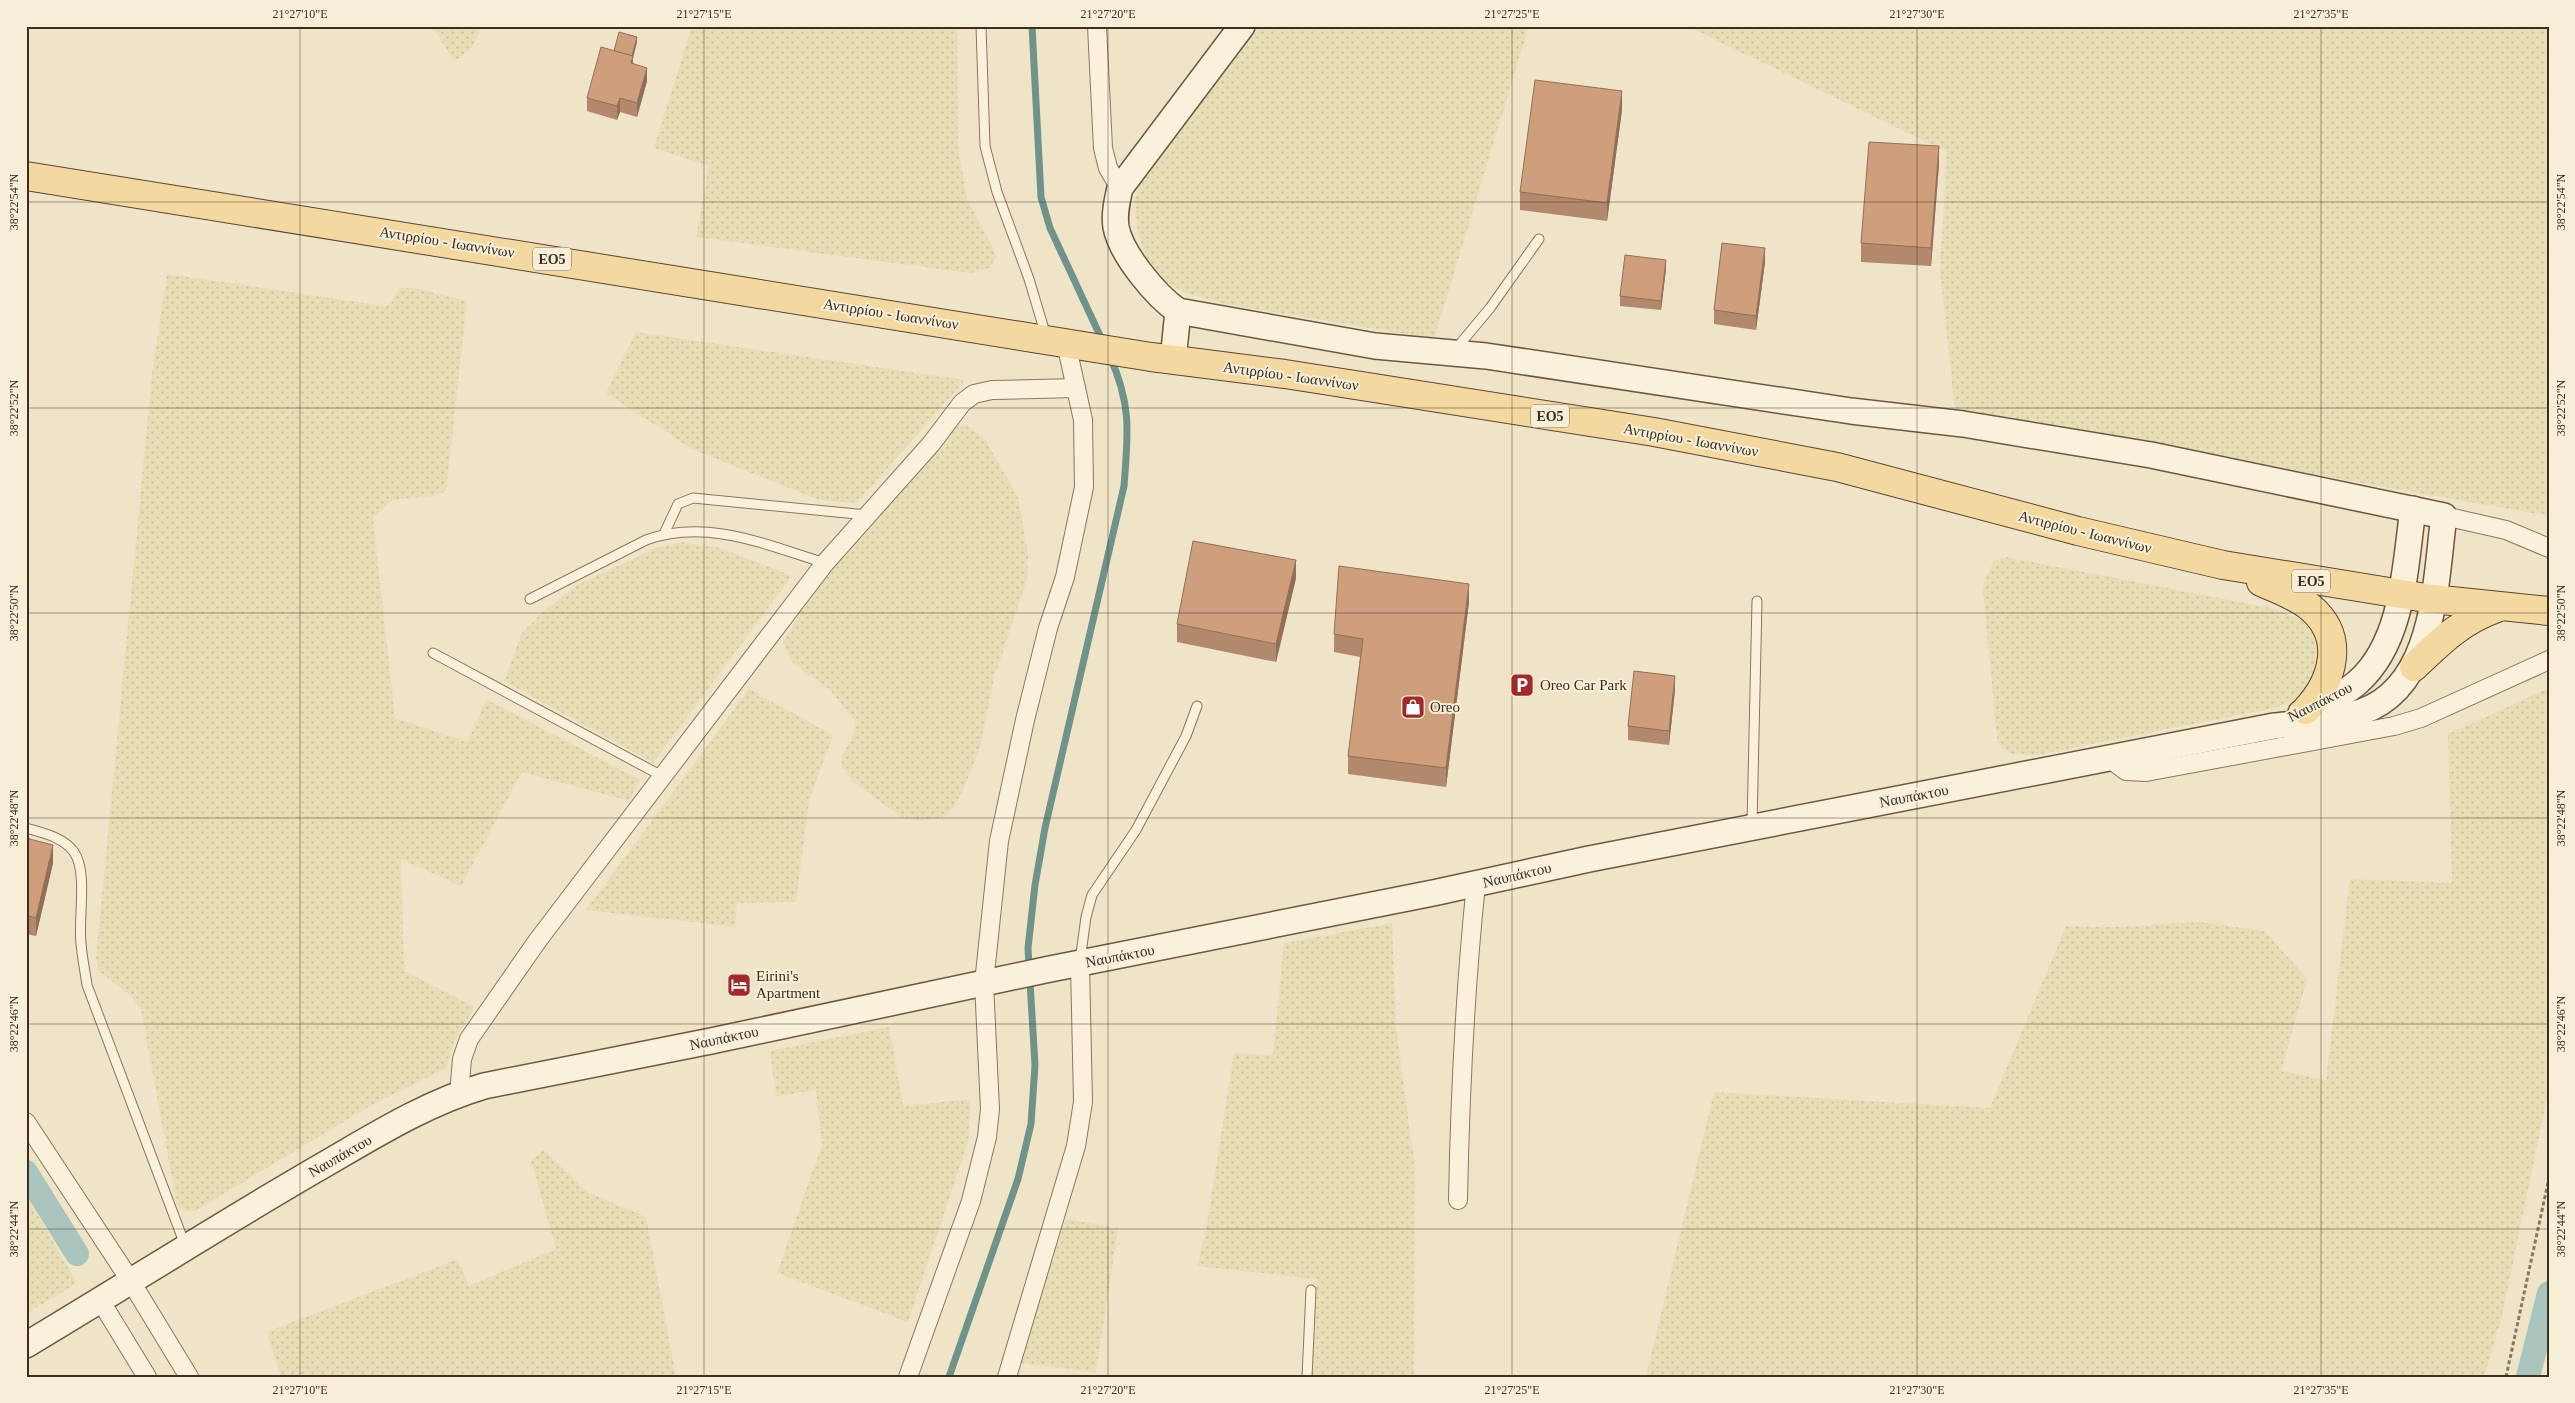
<svg xmlns="http://www.w3.org/2000/svg" width="2575" height="1403" viewBox="0 0 2575 1403" font-family="Georgia,serif">
<defs>
<pattern id="farmland-dots" width="8" height="8" patternUnits="userSpaceOnUse" patternTransform="scale(1.25)"><rect width="8" height="8" fill="#e6deb5"/><path d="M2 2h.1M6 6h.1" fill="none" stroke="#c6bf9b" stroke-width="1.8" stroke-linecap="round"/></pattern>
</defs>
<rect width="100%" height="100%" fill="#f0e4c8"/>
<g fill="url(#farmland-dots)">
<polygon points="420,26 482,26 470,51 454,61 435,31"/>
<polygon points="692,26 957,26 958,147 967,199 997,256 989,268 970,273 696,237 709,166 654,148"/>
<polygon points="1254,26 1529,26 1434,339 1227,304 1185,293 1158,277 1144,253 1138,233 1135,200 1139,184 1151,163"/>
<polygon points="1687,26 2549,26 2549,516 1955,411 1940,269 1947,152"/>
<polygon points="167,274 385,306 391,303 399,288 414,288 467,301 446,491 434,496 392,500 373,518 395,718 468,742 486,699 640,780 629,801 522,772 461,886 401,859 404,971 475,1007 455,1040 446,1068 370,1106 195,1211 182,1211 176,1200 141,1009 130,995 100,972 96,959 152,375"/>
<polygon points="636,332 965,380 857,503 819,500 692,449 606,393"/>
<polygon points="966,425 986,441 1018,497 1028,554 1027,579 994,678 980,747 963,791 953,808 942,818 921,821 903,818 853,782 842,767 842,757 854,733 855,721 830,690 794,664 783,643 803,608 848,548 949,429"/>
<polygon points="682,542 720,548 792,576 653,763 504,681 522,633 542,613 577,585 657,548"/>
<polygon points="2006,557 2271,608 2289,615 2300,619 2314,633 2319,659 2316,675 2299,698 2279,707 2032,756 2012,754 2001,748 1997,738 1983,590 1985,579 1994,561"/>
<polygon points="2549,688 2549,1088 2502,1316 2484,1377 1646,1377 1714,1092 1990,1108 2066,926 2114,927 2199,922 2265,931 2307,979 2281,1071 2326,1080 2350,879 2452,883 2448,734"/>
<polygon points="749,689 833,735 809,801 796,902 737,903 735,927 586,910"/>
<polygon points="1392,923 1396,1028 1415,1168 1414,1377 1310,1377 1316,1279 1197,1266 1206,1231 1234,1053 1273,1055 1284,943"/>
<polygon points="889,1027 903,1106 970,1099 969,1139 908,1322 777,1273 822,1145 816,1090 776,1096 770,1051"/>
<polygon points="543,1150 589,1193 646,1217 676,1377 281,1377 267,1332 458,1259 468,1286 556,1249 531,1161"/>
<polygon points="26,1195 77,1283 26,1314"/>
<polygon points="1066,1219 1118,1228 1096,1372 1019,1363"/>
</g>
<g fill="none" stroke-linecap="round" stroke-linejoin="round">
<g stroke="#6f938a" stroke-width="7">
<polyline points="1032,26 1041,197 1050,228 1103,342"/>
<path d="M949,1377l69,-198 13,-55 4,-59 -7,-117 7,-63 10,-57 79,-342c4,-51 8,-81 -14,-129"/>
</g>
<g stroke="#a9c4bc" stroke-width="24">
<polyline points="26,1172 77,1254"/>
<polyline points="2528,1377 2549,1293"/>
</g>
<g stroke="#8d765c" stroke-width="11">
<g id="lane">
<polyline points="981,26 985,146 997,192 1029,279 1046,336"/>
<polyline points="1455,350 1490,308 1539,239"/>
<polyline points="664,534 678,504 693,498 867,515"/>
<path d="M530,599l116,-59c61,-22 120,5 179,23"/>
<polyline points="433,653 662,776"/>
<polyline points="1752,825 1757,601"/>
<path d="M26,828c17,5 37,9 48,24 14,20 4,66 7,91 1,14 4,28 6,42l98,260"/>
<polyline points="1080,961 1086,917 1092,895 1136,830 1186,736 1197,706"/>
<polyline points="1307,1377 1311,1290"/>
</g>
</g>
<g stroke="#8d765c" stroke-width="20">
<g id="street">
<polyline points="1097,26 1103,148 1108,168 1120,188"/>
<polyline points="2444,516 2506,530 2549,548"/>
<polyline points="2109,758 2126,771 2146,772 2394,726 2421,718 2549,660"/>
<polyline points="459,1094 462,1059 469,1039 538,940 825,563 931,444 962,403 974,394 992,390 1076,388"/>
<polyline points="26,1122 130,1280 189,1377"/>
<path d="M1458,1200c2,-106 7,-211 18,-316"/>
<polyline points="100,1300 147,1377"/>
<polyline points="908,1377 971,1201 987,1137 990,1109 984,983 999,841 1025,720 1048,628 1065,577 1084,487 1083,420 1066,343"/>
<polyline points="1007,1377 1076,1146 1083,1102 1080,964"/>
</g>
</g>
<g stroke="#6f573f" stroke-width="28">
<g id="secondary">
<polyline points="1173,360 1178,311"/>
<path d="M2301,713c20,-10 41,-17 57,-31 46,-41 47,-117 55,-173"/>
<path d="M26,1345c97,-58 191,-118 289,-175 54,-31 108,-66 169,-84l227,-45 339,-72 383,-76 156,-34 685,-133c29,-3 59,-5 87,-14 75,-26 74,-130 83,-196l-293,-61 -188,-31 -112,-13 -365,-55 -111,-10 -197,-35c-22,-15 -57,-57 -62,-84 -2,-13 1,-26 4,-39l122,-162"/>
</g>
</g>
<g stroke="#5b4430" stroke-width="30">
<g id="primary">
<polyline points="26,176 1151,357 1285,374 1654,432 1837,467 2078,531 2223,565 2432,599 2549,611"/>
<path d="M2261,582c16,7 36,14 50,26 35,30 22,73 -5,102"/>
<path d="M2414,667c26,-25 48,-47 83,-59"/>
</g>
</g>
<polyline stroke="#8d765c" stroke-width="3" stroke-dasharray="4 2.5" stroke-linecap="butt" points="2506,1377 2549,1178"/>
<use href="#lane" stroke="#faf1dc" stroke-width="9"/>
<use href="#street" stroke="#faf1dc" stroke-width="18"/>
<use href="#secondary" stroke="#faf1dc" stroke-width="25"/>
<use href="#primary" stroke="#f3d9a0" stroke-width="28"/>
</g>
<g fill="#b2896c">
<polygon points="637,42 633,56 633,64 647,81 637,117 620,112 617,120 587,111 587,98 614,51"/>
<polygon points="1622,110 1607,221 1520,210 1520,192"/>
<polygon points="1939,164 1931,266 1861,262 1861,243"/>
<polygon points="1765,262 1756,330 1714,324 1714,310"/>
<polygon points="1666,269 1661,310 1620,306 1620,296"/>
<polygon points="1296,578 1276,662 1177,642 1177,624"/>
<polygon points="1469,602 1446,787 1348,774 1348,756 1360,657 1334,652 1334,634"/>
<polygon points="1675,690 1669,745 1628,740 1628,726"/>
<polygon points="26,838 53,863 36,936 26,934"/>
</g>
<g fill="#916f58">
<polygon points="637,37 637,42 632,62 633,56 633,70 631,60"/>
<polygon points="647,68 647,81 637,117 637,103"/>
<polygon points="1622,91 1622,110 1607,221 1607,203"/>
<polygon points="620,98 620,112 617,120 617,106"/>
<polygon points="1939,146 1939,164 1931,266 1931,248"/>
<polygon points="1765,248 1765,262 1756,330 1756,316"/>
<polygon points="1666,260 1666,269 1661,310 1661,301"/>
<polygon points="1296,560 1296,578 1276,662 1276,644"/>
<polygon points="1469,584 1469,602 1446,787 1446,768"/>
<polygon points="1675,676 1675,690 1669,745 1669,731"/>
<polygon points="53,845 53,863 36,936 36,918"/>
</g>
<g fill="#cf9f7d" stroke="#916f58">
<polygon points="619,32 637,37 632,56 614,51"/>
<polygon points="601,47 633,56 631,63 647,68 637,103 620,98 617,106 587,98"/>
<polygon points="1535,80 1622,91 1607,203 1520,192"/>
<polygon points="1869,142 1939,146 1931,248 1861,243"/>
<polygon points="1722,243 1765,248 1756,316 1714,310"/>
<polygon points="1625,255 1666,260 1661,301 1620,296"/>
<polygon points="1193,541 1296,560 1276,644 1177,624"/>
<polygon points="1339,566 1469,584 1446,768 1348,756 1363,639 1334,634"/>
<polygon points="1634,671 1675,676 1669,731 1628,726"/>
<polygon points="26,838 53,845 36,918 26,915"/>
</g>
<path fill="none" stroke="#3d2e20" stroke-width="1" stroke-opacity="0.45" d="M300,26v1351M704,26v1351M1108,26v1351M1512,26v1351M1917,26v1351M2321,26v1351M26,202h2523M26,408h2523M26,613h2523M26,818h2523M26,1024h2523M26,1229h2523"/>
<defs>
<g id="parking-square" transform="scale(1.25)"><rect x="-9" y="-9" width="18" height="18" rx="4" fill="#9e2a2b" stroke="#f7eed8"/><path d="M-3.5-5.5H1a3.5 3.5 0 0 1 0 7H-1V5.5H-3.5ZM-1-3.4V-.6H.8a1.4 1.4 0 0 0 0-2.8Z" fill="#fff"/></g>
<g id="shop-square" transform="scale(1.25)"><rect x="-9" y="-9" width="18" height="18" rx="4" fill="#9e2a2b" stroke="#f7eed8"/><path d="M-5-2.5h2.3a2.7 3.5 0 0 1 5.4 0H5L5.5 6h-11ZM-1.5-2.5h3a1.5 2.3 0 0 0-3 0Z" fill="#fff"/></g>
<g id="hotel-square" transform="scale(1.25)"><rect x="-9" y="-9" width="18" height="18" rx="4" fill="#9e2a2b" stroke="#f7eed8"/><path d="M-6-4.5h1.5V1H6V5H4.5V3h-9V5H-6ZM-4 0a1.8 1.8 0 1 1 3.6 0ZM.5 0V-2.5h3Q6-2.5 6 0Z" fill="#fff"/></g>
</defs>
<g fill-rule="evenodd">
<use href="#parking-square" x="1522" y="685"/>
<use href="#shop-square" x="1413" y="707"/>
<use href="#hotel-square" x="739" y="985"/>
</g>
<g text-anchor="middle" dominant-baseline="central" stroke-width="4" stroke-linejoin="round" paint-order="stroke">
<g fill="#f7eed8" stroke="#756857" stroke-width="1">
<rect x="533" y="247.5" width="38" height="23" rx="4"/>
<rect x="1531" y="404.5" width="38" height="23" rx="4"/>
<rect x="2292" y="569.5" width="38" height="23" rx="4"/>
</g>
<g font-size="14" font-weight="bold" fill="#3d2e20">
<text x="552" y="259">ΕΟ5</text>
<text x="1550" y="416">ΕΟ5</text>
<text x="2311" y="581">ΕΟ5</text>
</g>
<g font-size="15" fill="#3d2e20" stroke="#f7eed8">
<text transform="translate(447 242) rotate(9)">Αντιρρίου - Ιωαννίνων</text>
<text transform="translate(891 314) rotate(9)">Αντιρρίου - Ιωαννίνων</text>
<text transform="translate(1291 376) rotate(8)">Αντιρρίου - Ιωαννίνων</text>
<text transform="translate(1691 440) rotate(10)">Αντιρρίου - Ιωαννίνων</text>
<text transform="translate(2085 532) rotate(14)">Αντιρρίου - Ιωαννίνων</text>
<text transform="translate(2320 702) rotate(-27)">Ναυπάκτου</text>
<text transform="translate(1914 796) rotate(-11)">Ναυπάκτου</text>
<text transform="translate(1517 875) rotate(-13)">Ναυπάκτου</text>
<text transform="translate(1120 956) rotate(-11)">Ναυπάκτου</text>
<text transform="translate(724 1038) rotate(-12)">Ναυπάκτου</text>
<text transform="translate(340 1156) rotate(-30)">Ναυπάκτου</text>
</g>
<g font-size="15" fill="#3d2e20" stroke="#f7eed8" text-anchor="start">
<text x="1540" y="685">Oreo Car Park</text>
<text x="1430" y="707">Oreo</text>
<text x="756" y="976">Eirini's<tspan x="756" dy="17">Apartment</tspan></text>
</g>
</g>
<rect width="2575" height="1403" fill="none" stroke="#f7eed8" stroke-width="55"/>
<rect x="28" y="28" width="2520" height="1348" fill="none" stroke="#3d2e20" stroke-width="2"/>
<g font-size="12" text-anchor="middle" fill="#3d2e20">
<text x="300" y="18">21°27'10"E</text>
<text x="704" y="18">21°27'15"E</text>
<text x="1108" y="18">21°27'20"E</text>
<text x="1512" y="18">21°27'25"E</text>
<text x="1917" y="18">21°27'30"E</text>
<text x="2321" y="18">21°27'35"E</text>
<text transform="translate(14 202) rotate(-90)" y="4">38°22'54"N</text>
<text transform="translate(2561 202) rotate(-90)" y="4">38°22'54"N</text>
<text transform="translate(14 408) rotate(-90)" y="4">38°22'52"N</text>
<text transform="translate(2561 408) rotate(-90)" y="4">38°22'52"N</text>
<text transform="translate(14 613) rotate(-90)" y="4">38°22'50"N</text>
<text transform="translate(2561 613) rotate(-90)" y="4">38°22'50"N</text>
<text transform="translate(14 818) rotate(-90)" y="4">38°22'48"N</text>
<text transform="translate(2561 818) rotate(-90)" y="4">38°22'48"N</text>
<text transform="translate(14 1024) rotate(-90)" y="4">38°22'46"N</text>
<text transform="translate(2561 1024) rotate(-90)" y="4">38°22'46"N</text>
<text transform="translate(14 1229) rotate(-90)" y="4">38°22'44"N</text>
<text transform="translate(2561 1229) rotate(-90)" y="4">38°22'44"N</text>
<text x="300" y="1394">21°27'10"E</text>
<text x="704" y="1394">21°27'15"E</text>
<text x="1108" y="1394">21°27'20"E</text>
<text x="1512" y="1394">21°27'25"E</text>
<text x="1917" y="1394">21°27'30"E</text>
<text x="2321" y="1394">21°27'35"E</text>
</g>
</svg>
